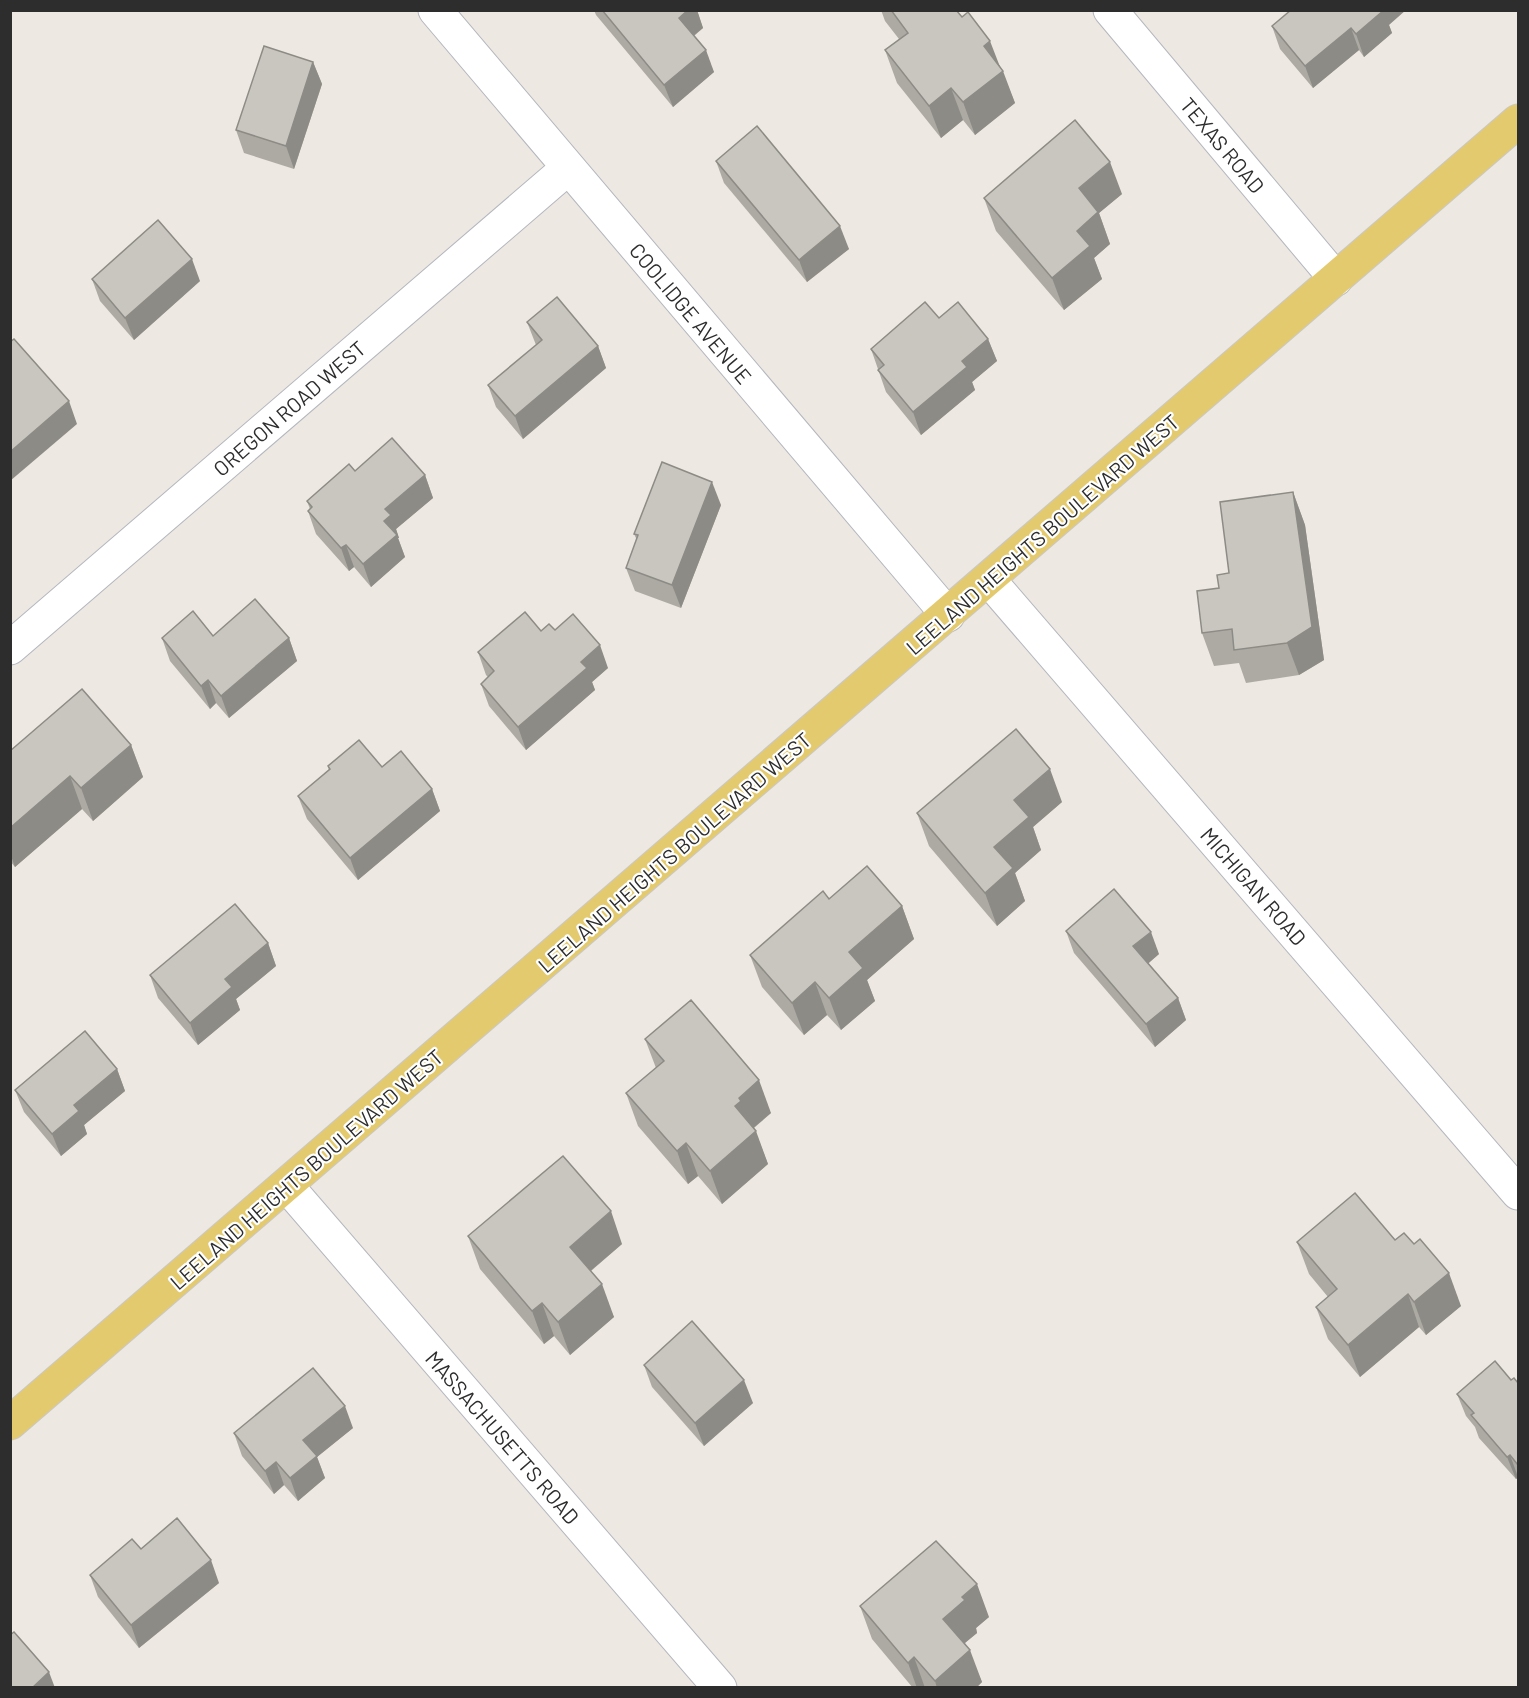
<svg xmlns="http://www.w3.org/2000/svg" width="1529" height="1698" viewBox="0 0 1529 1698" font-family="Barlow,sans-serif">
<rect width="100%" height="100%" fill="#ede8e1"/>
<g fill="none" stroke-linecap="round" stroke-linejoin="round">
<g stroke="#b4b7bf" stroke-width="35">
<g id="minor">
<polyline points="435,10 948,615"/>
<polyline points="1110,10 1336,279"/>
<polyline points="989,580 1518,1193"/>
<polyline points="10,648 568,168"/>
<polyline points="287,1186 720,1688"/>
</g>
</g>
<g stroke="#c8c8c8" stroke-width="35">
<polyline id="major" points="10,1423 1518,121"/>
</g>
<use href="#minor" stroke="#fff" stroke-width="33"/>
<use href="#major" stroke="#e4ca6f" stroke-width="33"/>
</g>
<g fill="#adaaa4">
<polygon points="594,10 697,10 703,28 694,36 714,72 673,107 596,15"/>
<polygon points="881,10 956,10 1000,66 1015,103 975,135 963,120 941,138 897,83 885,50 899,39 885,21"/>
<polygon points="1389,25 1392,33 1364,57 1359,50 1313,88 1280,49 1272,26"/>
<polygon points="313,62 322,84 294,169 244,153 236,130"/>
<polygon points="716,161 849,249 807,282 724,183"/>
<polygon points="1122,194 1099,213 1110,244 1094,258 1102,279 1064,310 996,231 984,198"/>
<polygon points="92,279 200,281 134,340 100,301"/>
<polygon points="939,318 988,339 997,361 972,382 975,390 921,435 886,392 871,349"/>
<polygon points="527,322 598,346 606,368 523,439 496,407 488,385 536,345"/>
<polygon points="355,471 425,475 433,498 396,529 399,538 398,538 405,557 371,587 354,567 349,571 316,534 308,511 310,509 307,501"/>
<polygon points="1293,492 1305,525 1324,660 1299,675 1246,683 1239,663 1214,666 1202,633 1219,588 1229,573"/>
<polygon points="721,505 681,608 635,591 626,568 637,540 634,534"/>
<polygon points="555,630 608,668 592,682 595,690 526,750 489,706 481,684 488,677 486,675 478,652 541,631"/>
<polygon points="213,636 289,638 297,661 229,718 216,703 210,709 170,661 162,638"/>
<polygon points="131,745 143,777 93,821 82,809 15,867 10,861 10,751"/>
<polygon points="328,766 432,789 440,811 358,880 307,819 298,796 329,771"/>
<polygon points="1062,802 1033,827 1041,850 1015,873 1025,901 997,926 929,846 917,813"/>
<polygon points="829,899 902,906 914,939 867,980 875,1001 841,1030 827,1015 804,1035 762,987 750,955"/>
<polygon points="1066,931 1159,954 1148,963 1178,998 1186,1020 1155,1047 1074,953"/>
<polygon points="268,943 276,966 236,999 240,1010 198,1045 158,998 150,975"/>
<polygon points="645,1039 771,1113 754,1128 768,1164 722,1204 698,1176 688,1184 638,1126 626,1093 656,1068"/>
<polygon points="117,1069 125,1091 84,1125 87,1134 61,1156 24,1112 15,1090"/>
<polygon points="468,1236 622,1244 591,1271 614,1317 570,1355 554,1336 544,1344 480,1269"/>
<polygon points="1395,1240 1461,1306 1426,1335 1419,1327 1360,1377 1328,1339 1316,1307 1328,1297 1309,1274 1297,1242"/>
<polygon points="644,1365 753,1403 704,1446 652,1387"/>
<polygon points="1518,1383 1518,1478 1516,1479 1479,1438 1475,1427 1466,1416 1457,1394"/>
<polygon points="353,1428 317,1457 325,1478 298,1501 284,1485 274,1494 242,1456 234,1433"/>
<polygon points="90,1575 219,1583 139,1648 98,1597"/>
<polygon points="860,1606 989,1617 976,1628 977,1633 965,1643 982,1682 976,1688 913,1688 872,1639"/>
</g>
<g fill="#8d8b86">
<polygon points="688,10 697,10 703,28 687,41 679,18"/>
<polygon points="1381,10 1406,10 1389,25 1392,33 1364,57 1356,34"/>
<polygon points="1351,28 1359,50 1313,88 1305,66"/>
<polygon points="990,41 1002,72 1003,71 1015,103 975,135 963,102 984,46"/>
<polygon points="706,50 714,72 673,107 664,85"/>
<polygon points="313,62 322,84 294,169 286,146"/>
<polygon points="951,88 963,120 941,138 929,106"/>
<polygon points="1110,162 1122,194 1099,213 1110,244 1094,258 1102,279 1064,310 1052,278 1077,231 1079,188"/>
<polygon points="840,226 849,249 807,282 799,260"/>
<polygon points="192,259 200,281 134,340 125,318"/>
<polygon points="988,339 997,361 972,382 975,390 921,435 913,412 962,361"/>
<polygon points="598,346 606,368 523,439 515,416"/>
<polygon points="69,401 77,424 10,481 10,452"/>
<polygon points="425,475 433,498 396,529 399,538 398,538 405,557 371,587 363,564 385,509"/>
<polygon points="712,482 721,505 681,608 672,585"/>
<polygon points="1293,492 1305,525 1324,660 1299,675 1287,643"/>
<polygon points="346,545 354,567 349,571 341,548"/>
<polygon points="289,638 297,661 229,718 221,696"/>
<polygon points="600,645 608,668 592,682 595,690 526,750 518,727 581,662"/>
<polygon points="208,680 216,703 210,709 201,686"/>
<polygon points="131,745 143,777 93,821 81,788"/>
<polygon points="1050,769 1062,802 1033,827 1041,850 1015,873 1025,901 997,926 985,893 994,847 1014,800"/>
<polygon points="70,776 82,809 15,867 10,853 10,828"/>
<polygon points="432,789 440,811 358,880 350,858"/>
<polygon points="902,906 914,939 867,980 875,1001 841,1030 829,998 849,952"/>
<polygon points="1151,932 1159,954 1142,969 1133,946"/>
<polygon points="268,943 276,966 236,999 240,1010 198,1045 190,1023 225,979"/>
<polygon points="815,982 827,1015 804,1035 792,1003"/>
<polygon points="1178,998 1186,1020 1155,1047 1146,1024"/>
<polygon points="117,1069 125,1091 84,1125 87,1134 61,1156 52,1134 74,1105"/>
<polygon points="759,1080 771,1113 752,1129 735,1106 739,1098"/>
<polygon points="756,1131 768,1164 722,1204 710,1171"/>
<polygon points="686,1143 698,1176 688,1184 677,1151"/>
<polygon points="611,1211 622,1244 581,1279 570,1247"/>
<polygon points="1449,1273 1461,1306 1426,1335 1414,1302"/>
<polygon points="602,1284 614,1317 570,1355 558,1322"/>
<polygon points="1408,1294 1419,1327 1360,1377 1348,1345"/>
<polygon points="542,1303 554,1336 544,1344 532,1311"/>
<polygon points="744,1380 753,1403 704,1446 695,1423"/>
<polygon points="345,1406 353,1428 317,1457 325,1478 298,1501 290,1478 303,1440"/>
<polygon points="1510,1455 1518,1477 1516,1479 1507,1457"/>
<polygon points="276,1462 284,1485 274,1494 265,1471"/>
<polygon points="211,1560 219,1583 139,1648 131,1625"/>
<polygon points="977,1584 989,1617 976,1628 977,1633 955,1651 943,1619 962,1597"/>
<polygon points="970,1650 982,1682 976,1688 937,1688 935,1681"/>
<polygon points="914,1657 925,1688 917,1688 908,1663"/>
<polygon points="49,1672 55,1688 32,1688"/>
</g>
<g fill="#c9c6bf" stroke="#8d8b86" stroke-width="1.5">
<polygon points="602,10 688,10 679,18 706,50 664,85"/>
<polygon points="891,10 956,10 962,17 968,12 990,41 984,46 1003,71 963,102 951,88 929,106 885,50 908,33"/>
<polygon points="1291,10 1384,10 1356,34 1351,28 1305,66 1272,26"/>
<polygon points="264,46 313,62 286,146 236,130"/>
<polygon points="1075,120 1110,162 1079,188 1098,212 1077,231 1090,246 1052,278 984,198"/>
<polygon points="757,126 840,226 799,260 716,161"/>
<polygon points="158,220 192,259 125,318 92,279"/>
<polygon points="557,297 598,346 515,416 488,385 542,340 527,322"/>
<polygon points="925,302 939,318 958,302 988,339 962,361 967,367 913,412 878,370 884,365 871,349"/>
<polygon points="14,339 69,401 10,452 10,342"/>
<polygon points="392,438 425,475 385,509 391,515 384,521 397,535 363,564 346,545 341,548 308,511 312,507 307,501 349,464 355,471"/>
<polygon points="662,462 712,482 672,585 626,568 638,535 634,534"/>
<polygon points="1293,492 1312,627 1287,643 1234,650 1232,629 1202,633 1197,591 1219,588 1217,575 1229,573 1220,502"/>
<polygon points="255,599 289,638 221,696 208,680 201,686 162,638 193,611 213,636"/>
<polygon points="525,612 541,631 549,624 555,630 573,614 600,645 581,662 587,668 518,727 481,684 494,671 478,652"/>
<polygon points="82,689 131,745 81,788 70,776 10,828 10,751"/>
<polygon points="1016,729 1050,769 1014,800 1029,817 994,847 1013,868 985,893 917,813"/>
<polygon points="359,740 382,767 401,751 432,789 350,858 298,796 330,769 328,766"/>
<polygon points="867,866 902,906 849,952 863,968 829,998 815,982 792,1003 750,955 823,891 829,899"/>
<polygon points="1114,889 1151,932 1133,946 1178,998 1146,1024 1066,931"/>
<polygon points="235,904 268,943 225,979 232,987 190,1023 150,975"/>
<polygon points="691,1000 759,1080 739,1098 741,1101 735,1106 756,1131 710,1171 686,1143 677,1151 626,1093 664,1061 645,1039"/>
<polygon points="85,1031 117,1069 74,1105 79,1111 52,1134 15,1090"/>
<polygon points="563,1156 611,1211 570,1247 602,1284 558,1322 542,1303 532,1311 468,1236"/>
<polygon points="1355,1193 1395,1240 1404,1233 1414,1244 1420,1239 1449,1273 1414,1302 1408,1294 1348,1345 1316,1307 1337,1289 1297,1242"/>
<polygon points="692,1321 744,1380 695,1423 644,1365"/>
<polygon points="1495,1361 1511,1380 1514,1378 1518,1383 1518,1465 1510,1455 1507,1457 1471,1415 1474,1413 1457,1394"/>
<polygon points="313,1368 345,1406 303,1440 317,1456 290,1478 276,1462 265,1471 234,1433"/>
<polygon points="177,1518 211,1560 131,1625 90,1575 132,1539 141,1549"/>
<polygon points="936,1541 977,1584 962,1597 965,1600 943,1619 970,1650 935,1681 914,1657 908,1663 860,1606"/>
<polygon points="14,1632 49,1672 32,1688 10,1688 10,1635"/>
</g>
<g text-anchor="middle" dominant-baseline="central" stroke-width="4.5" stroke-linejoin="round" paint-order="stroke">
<g font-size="21" fill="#2d2d2d" stroke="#fff">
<text transform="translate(1223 145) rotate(50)">TEXAS ROAD</text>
<text transform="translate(691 313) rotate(50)">COOLIDGE AVENUE</text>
<text transform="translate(289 408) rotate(-41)">OREGON ROAD WEST</text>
<text transform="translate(1042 534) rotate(-41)">LEELAND HEIGHTS BOULEVARD WEST</text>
<text transform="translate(674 852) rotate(-41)">LEELAND HEIGHTS BOULEVARD WEST</text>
<text transform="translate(1254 886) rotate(49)">MICHIGAN ROAD</text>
<text transform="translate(306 1169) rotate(-41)">LEELAND HEIGHTS BOULEVARD WEST</text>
<text transform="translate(503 1437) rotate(49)">MASSACHUSETTS ROAD</text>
</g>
</g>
<rect width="1529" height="1698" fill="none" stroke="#2d2d2d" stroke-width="24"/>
</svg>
